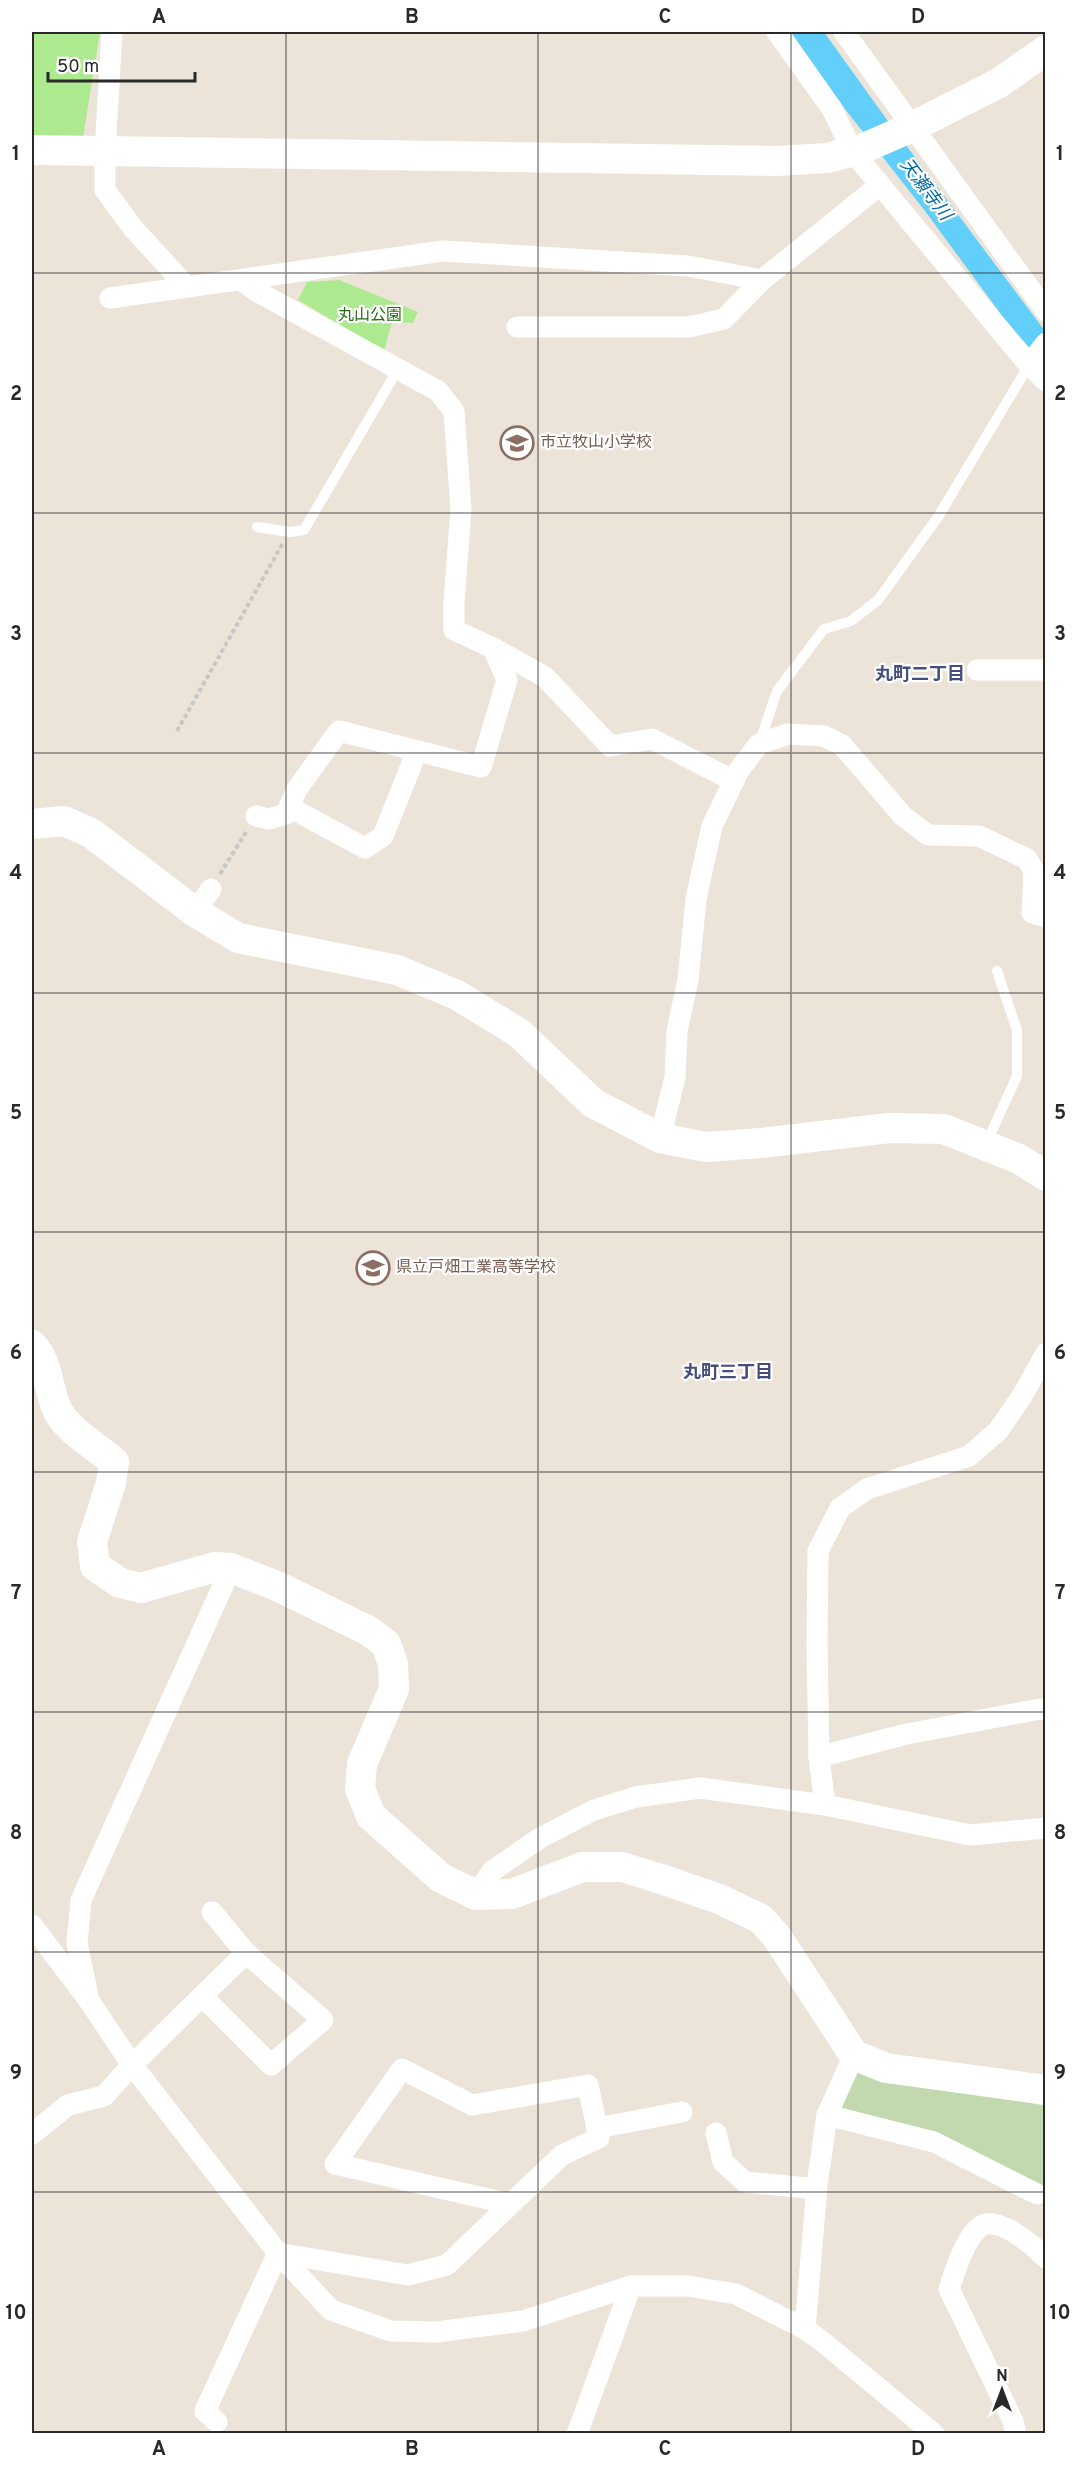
<svg xmlns="http://www.w3.org/2000/svg" width="1077" height="2465" viewBox="0 0 1077 2465" font-family="Overpass,'Noto Sans JP',sans-serif">
<rect width="100%" height="100%" fill="#ede4d9"/>
<g fill="#ade98f">
<polygon points="32,32 100,32 83,138 32,139"/>
<polygon points="339,280 418,312 413,323 392,322 384,351 298,300 307,282"/>
</g>
<polygon fill="#c2d8ae" points="861,2067 1045,2106 1045,2191 840,2107"/>
<polygon fill="#61cffa" points="791,32 824,32 885,117 1045,331 1045,366 1003,317 925,211 845,109"/>
<g fill="none" stroke-linecap="round" stroke-linejoin="round">
<g stroke="#c7c7c7" stroke-width="4" stroke-dasharray="4.5 3" stroke-linecap="butt">
<polyline points="177,731 283,543"/>
<polyline points="220,874 246,832"/>
</g>
<g stroke="#fff" stroke-width="10">
<polyline points="257,527 290,532 304,530 398,369"/>
<polyline points="759,744 777,691 824,629 851,621 878,600 938,517 1029,365"/>
<polyline points="986,1144 1017,1076 1017,1030 997,971"/>
</g>
<g stroke="#fff" stroke-width="21">
<polyline points="112,32 105,152 105,190 133,228 186,286"/>
<polyline points="777,32 832,109 853,152 1029,365 1046,381"/>
<polyline points="844,32 1046,311"/>
<polyline points="242,281 258,292 438,391 454,411 461,509 454,602 454,630 493,648 545,677 610,746 652,739 734,781"/>
<polyline points="110,298 443,251 688,266 762,280"/>
<polyline points="517,327 689,327 724,319 762,280 880,185"/>
<polyline points="1029,365 1046,343"/>
<polyline points="977,670 1046,670"/>
<polyline points="289,807 365,848 383,836 417,751"/>
<polyline points="256,816 269,819 286,814 297,789 339,731 481,767 507,680 493,648"/>
<polyline points="195,912 211,889"/>
<polyline points="660,1138 675,1078 677,1031 688,980 696,899 712,826 739,770 759,744 788,734 824,736 842,745 903,816 928,835 979,836 1027,859 1034,871 1032,913 1046,917"/>
<polyline points="819,1757 902,1735 1040,1709 1046,1710"/>
<polyline points="825,1805 819,1757 817,1644 818,1551 840,1508 867,1489 969,1456 998,1431 1022,1396 1046,1353"/>
<polyline points="476,1895 492,1871 540,1838 594,1810 636,1797 700,1788 825,1805 970,1835 1046,1828"/>
<polyline points="32,1925 90,2002 132,2065 278,2253 331,2310 391,2331 436,2332 523,2321 631,2286 688,2286 736,2294 805,2329 823,2342 934,2434"/>
<polyline points="88,1996 77,1943 81,1900 231,1568"/>
<polyline points="202,1996 271,2065 323,2020 246,1953"/>
<polyline points="827,2115 934,2142 1037,2194"/>
<polyline points="597,2128 682,2112"/>
<polyline points="716,2133 723,2162 745,2182 817,2189"/>
<polyline points="32,2134 68,2105 104,2096 132,2065 246,1953 212,1912"/>
<polyline points="278,2253 408,2275 447,2265 562,2155 599,2138 588,2085 472,2105 402,2069 335,2164 510,2204"/>
<polyline points="805,2329 817,2185 827,2115 854,2055"/>
<polyline points="217,2422 205,2411 278,2253"/>
<polyline points="577,2434 631,2286"/>
<path d="M1016,2434l-3,-13 -64,-132c6,-18 16,-52 32,-63 17,-11 53,20 65,32"/>
</g>
<g stroke="#fff" stroke-width="30">
<polyline points="32,150 776,161 828,158 864,148 912,127 999,83 1046,50"/>
<polyline points="32,824 64,821 91,833 195,912 238,938 397,970 457,995 519,1033 593,1103 660,1138 706,1147 761,1143 889,1128 944,1129 1019,1159 1046,1176"/>
<path d="M32,1345c18,18 15,47 27,68 10,18 38,34 55,49l-3,21 -19,59 3,24 25,17 21,5 74,-21 16,1 46,18 92,45 17,13 7,20 1,25 -32,75 -2,25 11,27 70,62 35,17 36,-1 70,-27h40l42,13 55,19 42,20 16,18 77,118 32,13 160,22"/>
</g>
</g>
<path fill="none" stroke="#292929" stroke-width="1.5" stroke-opacity="0.55" d="M286,32v2402M538,32v2402M791,32v2402M32,273h1014M32,513h1014M32,753h1014M32,993h1014M32,1232h1014M32,1472h1014M32,1712h1014M32,1952h1014M32,2192h1014"/>
<defs>
<g id="school-ring" transform="scale(1.725)"><circle r="9.5" fill="#fff" stroke="#8d6e63" stroke-width="1.5"/><path d="M0-5L7-2L0 1L-7-2ZM-4 1L0 2.5L4 1V4Q0 6-4 4Z" fill="#8d6e63"/></g>
</defs>
<g fill-rule="evenodd">
<use href="#school-ring" x="517" y="443"/>
<use href="#school-ring" x="373" y="1268"/>
</g>
<g text-anchor="middle" dominant-baseline="central" stroke-width="4.5" stroke-linejoin="round" paint-order="stroke">
<g font-size="16" fill="#246c13" stroke="#fff">
<text x="370" y="316">丸山公園</text>
</g>
<g font-size="16" fill="#785e54" stroke="#fff" text-anchor="start">
<text x="540" y="443">市立牧山小学校</text>
<text x="396" y="1268">県立戸畑工業高等学校</text>
</g>
<g font-size="18" font-style="italic" fill="#016aa5" stroke="#fff">
<text transform="translate(925 190) rotate(53)">天瀬寺川</text>
</g>
<g font-size="18" font-weight="bold" fill="#454e7d" stroke="#fff">
<text x="920" y="675">丸町二丁目</text>
<text x="728" y="1373">丸町三丁目</text>
</g>
</g>
<rect width="1077" height="2465" fill="none" stroke="#ffffff" stroke-width="66"/>
<g transform="translate(1002 2390)" stroke="#ffffff" stroke-width="4.5" paint-order="stroke">
<path d="M0-4.5L10 22L0 15L-10 22Z" fill="#292929"/>
<text y="-9" font-size="16" font-weight="bold" text-anchor="middle" fill="#292929">N</text>
</g>
<path d="M48 72v9h147v-9" fill="none" stroke="#292929" stroke-width="3"/>
<text x="57" y="72" font-size="18" fill="#292929" stroke="#ffffff" stroke-width="4.5" paint-order="stroke">50 m</text>
<rect x="33" y="33" width="1011" height="2399" fill="none" stroke="#292929" stroke-width="2"/>
<g font-size="20" text-anchor="middle" font-weight="bold" fill="#292929">
<text x="159" y="23">A</text>
<text x="412" y="23">B</text>
<text x="665" y="23">C</text>
<text x="918" y="23">D</text>
<text x="16" y="160">1</text>
<text x="1060" y="160">1</text>
<text x="16" y="400">2</text>
<text x="1060" y="400">2</text>
<text x="16" y="640">3</text>
<text x="1060" y="640">3</text>
<text x="16" y="879">4</text>
<text x="1060" y="879">4</text>
<text x="16" y="1119">5</text>
<text x="1060" y="1119">5</text>
<text x="16" y="1359">6</text>
<text x="1060" y="1359">6</text>
<text x="16" y="1599">7</text>
<text x="1060" y="1599">7</text>
<text x="16" y="1839">8</text>
<text x="1060" y="1839">8</text>
<text x="16" y="2079">9</text>
<text x="1060" y="2079">9</text>
<text x="16" y="2319">10</text>
<text x="1060" y="2319">10</text>
<text x="159" y="2455">A</text>
<text x="412" y="2455">B</text>
<text x="665" y="2455">C</text>
<text x="918" y="2455">D</text>
</g>
</svg>
